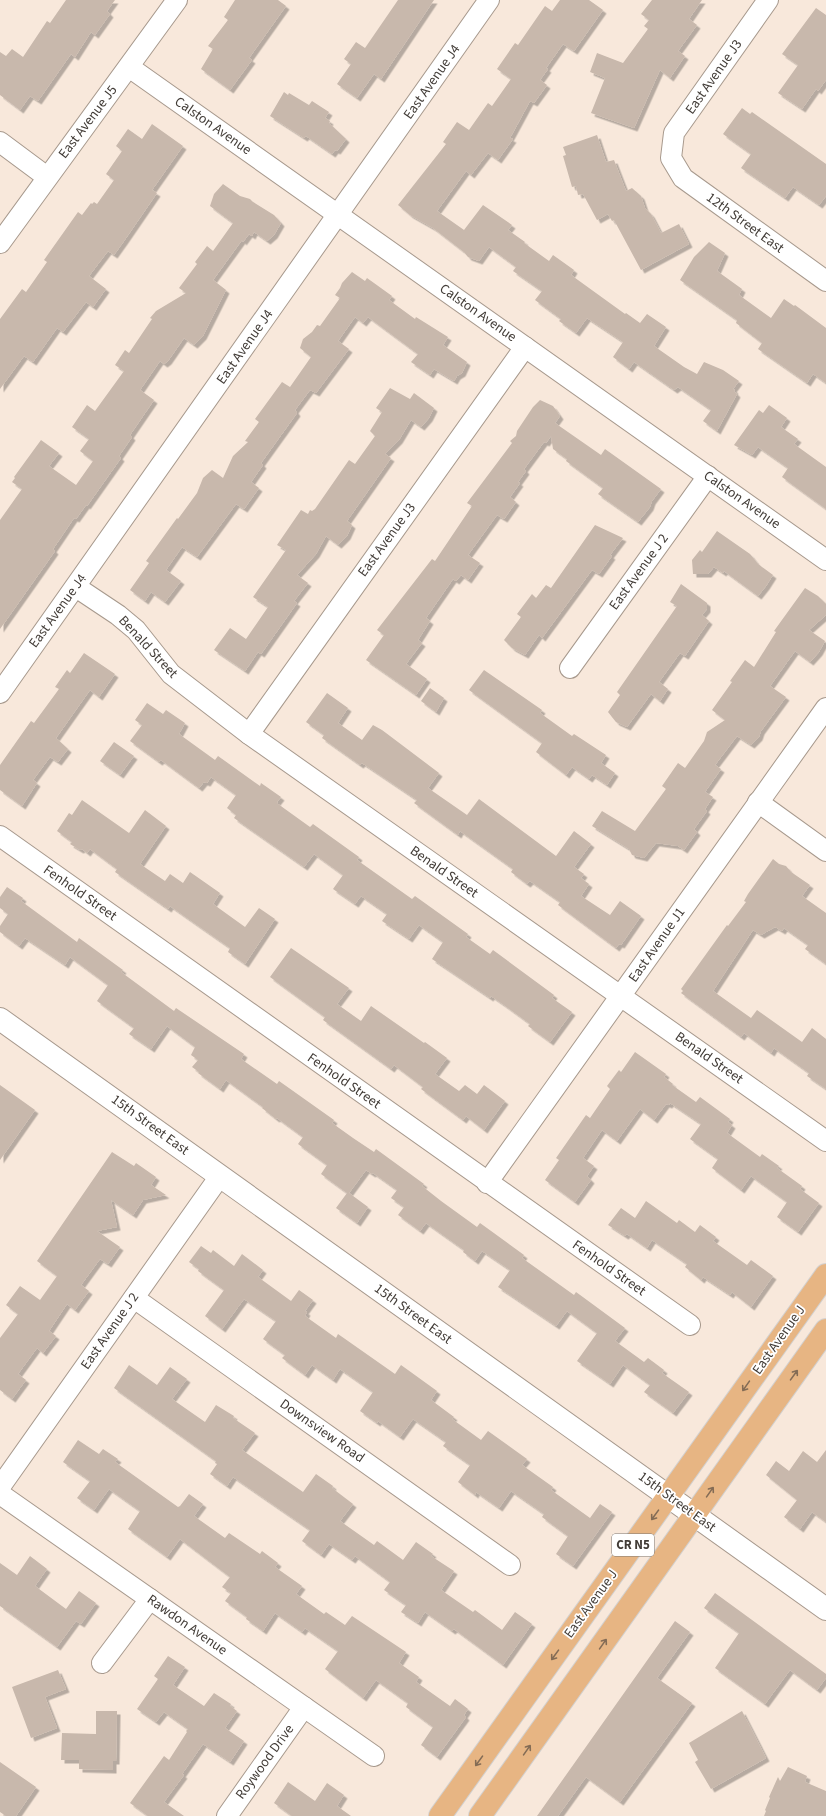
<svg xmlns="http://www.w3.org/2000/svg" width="826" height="1816" viewBox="0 0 826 1816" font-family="'Source Sans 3',sans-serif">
<defs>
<filter id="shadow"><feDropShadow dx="3.5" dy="3.5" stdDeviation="0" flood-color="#0004"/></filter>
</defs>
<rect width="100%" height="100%" fill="#f8e8db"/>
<g fill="#c8b8ac" filter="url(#shadow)">
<polygon points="66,0 115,0 107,11 110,14 95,35 91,32 75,57 71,54 38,101 30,96 20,110 0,95 0,52 6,56 12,49 23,57 47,21 50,23"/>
<polygon points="235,0 278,0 286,6 249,58 252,60 230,90 201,69 213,49 208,46 228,20 224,17"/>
<polygon points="398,0 434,0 381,79 374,74 357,98 337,84 351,64 344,59 356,42 365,48"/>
<polygon points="560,0 589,0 603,10 574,51 563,44 546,68 548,69 540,80 547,85 534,103 530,101 510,138 513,139 498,160 488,153 471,175 466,171 437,211 464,230 483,205 512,225 508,230 525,242 524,243 549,261 553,255 574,270 571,275 625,314 626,313 640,323 647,314 666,327 654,346 684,367 697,374 704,362 723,370 739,381 733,389 735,390 734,391 737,394 717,431 703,421 711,410 678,387 674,390 634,362 629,369 613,357 623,342 587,318 576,333 559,321 561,319 535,300 542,291 513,271 516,267 489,247 479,261 468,257 464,252 433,228 410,215 398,205 446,144 443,142 457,122 469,130 488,103 492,106 511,79 497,69 515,43 518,45 545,6 552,11"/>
<polygon points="652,0 702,0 689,19 697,25 678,51 685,56 670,78 660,70 634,128 591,113 605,78 590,72 597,53 623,63 648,29 644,26 649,20 641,14"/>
<polygon points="816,8 826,15 826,80 818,91 816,89 802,109 778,93 798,65 782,54"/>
<polygon points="284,92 288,95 289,93 309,105 312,101 329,112 325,118 330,121 329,123 346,139 337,151 335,150 332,154 306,136 304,138 270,116"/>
<polygon points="742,108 750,114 752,112 826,164 826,196 819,205 793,187 785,198 741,168 751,154 723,134"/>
<polygon points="152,124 183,146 152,190 157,193 124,241 114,255 108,251 89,276 106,289 93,307 86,302 63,332 57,328 33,362 24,356 0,389 0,319 22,289 26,292 47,262 44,260 78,212 82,215 91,203 92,204 94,202 97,204 114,180 106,174 122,151 116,146 128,129 142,139"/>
<polygon points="597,135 606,162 614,160 626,191 632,188 641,196 645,208 651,214 661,233 679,224 689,244 641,270 614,220 612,221 608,214 597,220 583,194 578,195 576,186 572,187 563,156 566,155 563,147"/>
<polygon points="223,184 240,196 250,199 253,202 274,215 281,223 274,235 267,241 254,232 252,236 249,234 243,242 242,240 213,280 226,290 203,336 194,345 184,338 168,361 164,364 160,361 140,390 154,400 130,435 132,437 119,456 121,458 87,506 86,505 76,519 74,518 53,549 55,551 0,629 0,520 22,489 12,482 15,478 14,477 41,440 59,453 49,466 76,485 93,461 80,451 89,439 72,427 87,405 95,411 124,371 115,365 125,350 129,353 152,319 150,318 156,311 186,293 179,288 197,264 195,262 207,246 213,251 233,223 210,206 214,194"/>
<polygon points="709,242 725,253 717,271 742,289 739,295 771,318 784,299 794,306 795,305 826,328 826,383 813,374 807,383 758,349 762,343 736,323 737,320 680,280 694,257"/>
<polygon points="352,272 365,281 367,278 392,296 389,300 415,319 416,317 448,337 443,345 467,362 462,373 457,376 454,381 434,369 430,375 411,362 418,354 368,317 363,323 355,317 338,341 349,349 316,393 310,390 295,410 297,413 261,463 263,465 251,482 259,488 244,509 236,504 197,557 182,547 166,570 181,581 165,602 151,592 145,601 130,590 149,563 146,561 177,518 178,519 197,493 203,478 212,470 223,478 233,456 248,442 245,441 259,422 255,419 282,382 290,387 311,357 300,348 303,339 312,332 317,325 320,326 340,298 335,295 340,288 342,283"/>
<polygon points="390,388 410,399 414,393 434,408 429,418 421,427 411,420 399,440 385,454 391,458 347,521 352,525 347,536 338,545 326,536 316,554 297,575 308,583 294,601 297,603 261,654 258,652 245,671 214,650 230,628 246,639 268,607 253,597 286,550 277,545 301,510 308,514 310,510 312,511 315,509 349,460 355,464 375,436 370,431 382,412 376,408"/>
<polygon points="540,400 553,406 560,416 555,423 601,455 605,449 661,489 652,501 650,507 638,522 598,494 603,488 566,461 567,459 553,449 551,436 546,443 544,442 524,469 526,471 518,482 520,483 510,497 516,502 504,519 497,515 468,555 480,563 468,580 461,575 456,581 453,579 426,618 430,621 418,640 422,643 406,664 427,679 416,695 366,660 384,635 377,630 432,559 435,561 472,506 467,503 512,443 510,441 516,436 517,431 533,407"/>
<polygon points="769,405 787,418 781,427 798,439 794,444 826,467 826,509 782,477 788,468 758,447 752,455 734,445 759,410 763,413"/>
<polygon points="595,525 623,538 610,555 612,556 599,574 592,570 542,638 539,635 525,655 512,648 504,640 521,617 517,614 532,594 536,598 546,585 551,588"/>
<polygon points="717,531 750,554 758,564 773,575 766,586 758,596 724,571 723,573 714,567 708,574 693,574 692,560 700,550 702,552"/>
<polygon points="681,584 707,603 707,609 702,615 709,621 685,656 680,653 659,682 668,689 660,701 651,694 627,727 616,722 608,712 620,695 617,692 677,606 670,602"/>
<polygon points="805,588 818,596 826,604 826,615 809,630 825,641 819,652 810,662 795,651 770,686 786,697 761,731 759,737 751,745 737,736 715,765 721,769 705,792 713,797 705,809 707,811 694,829 697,832 684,850 678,846 656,843 644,858 632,855 629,849 592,826 602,811 635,831 666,789 662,786 678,763 685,768 704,741 707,732 725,720 712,710 732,682 730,681 745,660 754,667 776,632 774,631"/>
<polygon points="84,653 115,674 99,697 90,690 56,738 68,749 58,762 50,757 33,780 37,783 22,806 0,790 0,765 31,721 34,723 59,689 55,687 67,670 70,673"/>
<polygon points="484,670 542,710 540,713 572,736 574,734 606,755 601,763 615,773 607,785 592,775 589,779 572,767 566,775 536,752 542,743 469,690"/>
<polygon points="430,688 444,698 436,712 421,701"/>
<polygon points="327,693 348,708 338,723 362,740 373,725 382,730 439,773 428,788 467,815 479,799 556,856 574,831 591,844 574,867 584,874 581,878 589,884 581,896 610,915 620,901 641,916 621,945 619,944 616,948 558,905 560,902 530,881 527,884 511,872 513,869 460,831 458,835 414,803 417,800 362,763 360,765 322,738 324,735 306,722"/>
<polygon points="147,703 163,714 166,710 185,723 179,734 215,760 218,756 260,786 261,783 281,797 277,802 278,804 310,827 313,824 359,857 357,860 412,899 415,896 468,934 466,937 490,954 493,950 554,995 552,998 572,1012 550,1042 528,1026 530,1024 504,1005 491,996 490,998 432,959 443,942 419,925 409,939 382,921 387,914 361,896 355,904 333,889 343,875 314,854 304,867 234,818 236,815 227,808 236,795 211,777 207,783 204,782 199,788 161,760 159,762 130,741 142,725 135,720"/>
<polygon points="114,742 134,756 120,775 100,761"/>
<polygon points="82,800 129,833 145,810 166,826 140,864 165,881 170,874 183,883 190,872 220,893 213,904 245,927 259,908 275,919 245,964 228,952 230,948 197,925 170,906 168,909 115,872 117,869 90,849 87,853 82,849 80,850 70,844 72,842 57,831 69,813 72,815"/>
<polygon points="773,859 779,864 786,866 791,872 810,885 802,896 826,913 826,964 805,949 808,945 784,928 782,931 775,927 761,935 753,930 713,991 751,1018 757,1010 802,1042 812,1028 826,1039 826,1089 807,1076 809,1073 774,1048 771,1053 744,1033 741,1037 681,993 683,991 681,989 727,925 728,926 746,902 744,901 748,894"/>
<polygon points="7,887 23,898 21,901 77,942 79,938 123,970 121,972 174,1011 176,1008 244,1054 241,1059 277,1084 279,1081 334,1120 332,1123 353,1138 374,1152 376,1149 424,1184 422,1186 441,1201 477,1227 480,1223 524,1255 522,1258 574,1295 576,1292 625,1328 615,1341 644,1362 648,1358 664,1370 662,1373 689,1392 673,1413 644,1392 650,1385 623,1365 610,1384 577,1361 597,1333 567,1311 556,1326 498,1287 510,1270 482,1251 475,1261 463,1252 464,1250 426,1223 420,1231 398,1215 404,1207 391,1198 397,1190 373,1173 372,1174 366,1170 349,1193 368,1207 357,1223 336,1208 347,1193 321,1174 327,1165 298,1144 303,1137 277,1118 276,1119 262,1108 263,1107 226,1080 220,1089 198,1073 199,1072 192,1067 198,1060 191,1055 195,1047 167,1026 151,1049 129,1034 134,1028 97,1001 108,985 70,957 65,965 25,938 19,946 0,932 0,926 8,914 0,908 0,897"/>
<polygon points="291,948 349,988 337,1004 361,1021 371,1006 424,1043 425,1042 447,1058 435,1074 459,1091 465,1085 477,1094 484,1085 505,1101 484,1130 466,1116 463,1120 421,1089 423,1087 394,1065 391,1069 323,1020 325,1017 270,977"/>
<polygon points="635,1052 666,1074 664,1077 673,1084 672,1085 696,1102 700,1097 730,1119 728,1122 732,1125 727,1133 760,1157 762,1154 779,1166 777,1168 802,1186 800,1189 819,1203 798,1232 777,1217 787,1202 751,1176 741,1190 712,1168 718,1159 690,1139 701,1124 670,1103 669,1105 666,1104 654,1120 640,1109 617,1141 602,1130 583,1158 594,1166 587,1176 591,1180 575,1202 545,1180 559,1160 556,1158 586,1115 590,1118 610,1089 607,1086 619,1070 621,1072"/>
<polygon points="0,1085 35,1110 0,1160"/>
<polygon points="112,1152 134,1166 136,1163 156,1177 151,1185 166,1195 143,1200 133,1215 111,1200 117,1227 97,1231 120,1247 108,1264 100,1259 81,1285 89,1291 75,1310 67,1304 49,1331 56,1336 43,1353 37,1348 18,1374 26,1380 12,1399 0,1390 0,1338 18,1314 6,1305 20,1286 40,1300 57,1276 37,1261"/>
<polygon points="646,1201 677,1223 679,1220 695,1232 700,1225 716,1237 713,1241 747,1265 751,1260 773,1276 751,1307 732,1292 730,1295 703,1277 701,1280 685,1267 687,1264 652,1240 647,1248 627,1234 625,1236 608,1225 621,1208 635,1218"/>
<polygon points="201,1246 211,1253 213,1250 234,1266 242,1254 263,1270 258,1277 291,1301 299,1290 313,1300 305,1311 307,1312 305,1316 336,1338 338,1334 395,1374 401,1365 437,1391 431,1400 454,1417 452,1419 481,1440 488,1431 527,1459 522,1465 553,1487 551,1490 590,1518 600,1504 612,1512 573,1566 556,1554 568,1536 542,1517 544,1514 511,1491 499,1508 476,1492 475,1495 458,1482 470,1465 443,1446 446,1442 413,1419 400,1437 378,1421 377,1423 360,1411 373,1392 340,1369 333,1380 312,1365 305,1375 282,1358 285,1355 263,1339 276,1321 244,1299 222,1329 205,1316 224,1290 198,1271 199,1269 189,1262"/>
<polygon points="129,1365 157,1385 170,1367 187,1379 172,1399 205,1422 216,1405 234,1416 233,1418 255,1433 242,1450 303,1492 316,1474 333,1486 332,1488 353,1504 340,1521 374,1545 377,1541 403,1560 416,1542 433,1554 431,1556 454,1571 441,1590 473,1612 475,1610 502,1630 515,1612 532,1624 503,1665 454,1629 452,1631 425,1612 418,1623 401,1612 406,1605 384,1590 390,1582 355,1556 352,1560 329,1544 321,1555 302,1541 310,1530 233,1477 227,1486 210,1474 217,1464 215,1463 216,1461 114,1388"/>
<polygon points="78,1440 99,1454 103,1449 118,1459 115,1462 178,1507 180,1506 189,1494 203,1504 194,1516 225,1538 229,1533 260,1554 262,1551 278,1563 275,1567 302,1586 296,1594 324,1614 326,1612 345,1625 352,1616 406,1652 399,1663 419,1677 416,1682 450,1706 455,1699 468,1709 464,1715 466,1717 437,1757 421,1745 433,1727 406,1707 408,1703 376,1680 363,1698 325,1669 338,1651 305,1628 302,1632 275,1613 263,1631 246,1619 247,1617 225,1601 231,1593 222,1587 230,1577 180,1539 167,1557 128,1529 140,1511 109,1489 94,1510 77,1498 90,1481 63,1462"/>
<polygon points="826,1450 826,1522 812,1512 800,1529 784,1517 797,1500 766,1475 776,1461 789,1471 803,1451 817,1462"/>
<polygon points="30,1556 47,1569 35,1586 66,1609 79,1591 96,1603 81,1624 76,1621 57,1647 0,1606 0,1563 17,1575"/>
<polygon points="715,1593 826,1674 826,1678 817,1690 790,1670 765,1704 715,1668 739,1633 704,1608"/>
<polygon points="675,1621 690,1632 657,1678 692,1703 620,1802 586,1777 558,1816 537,1816"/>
<polygon points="168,1656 185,1667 173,1685 204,1706 214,1693 231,1704 230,1706 237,1711 225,1728 244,1741 230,1762 203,1744 182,1774 184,1775 164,1802 184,1816 148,1816 130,1803 164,1756 169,1760 187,1732 186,1731 188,1729 164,1712 156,1722 137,1709 158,1679 154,1676"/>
<polygon points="58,1670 66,1689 45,1697 57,1728 31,1738 12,1687"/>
<polygon points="96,1711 117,1711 116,1761 113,1761 113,1770 79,1769 79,1760 61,1760 62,1733 96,1734"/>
<polygon points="742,1711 766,1758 711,1789 695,1762 698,1760 689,1743"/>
<polygon points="0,1762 36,1787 16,1816 6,1816 0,1812"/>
<polygon points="788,1767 807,1776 805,1782 826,1791 826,1816 764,1816 766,1811 765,1810 770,1798 769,1797 778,1777 780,1781"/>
<polygon points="288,1782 315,1801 327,1783 344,1795 337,1806 351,1816 292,1816 274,1803"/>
</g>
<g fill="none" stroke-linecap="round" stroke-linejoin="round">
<g stroke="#a7998d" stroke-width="22">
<g id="street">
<polyline points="768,0 674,133 671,158 683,178 826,281"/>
<polyline points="129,67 826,560"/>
<polyline points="0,142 47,177"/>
<polyline points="0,243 177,0"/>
<polyline points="76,587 118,615 136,630 171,674 249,734 826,1141"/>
<polyline points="570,668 708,476"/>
<polyline points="0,693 489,0"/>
<polyline points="249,734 525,347"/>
<polyline points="758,802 826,851"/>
<polyline points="0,836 690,1325"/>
<polyline points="487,1183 826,708"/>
<polyline points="134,1298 510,1565"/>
<polyline points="0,1487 220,1176"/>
<polyline points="0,1494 374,1756"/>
<polyline points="102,1663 150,1599"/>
<polyline points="227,1816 304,1707"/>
</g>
</g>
<g stroke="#a7998d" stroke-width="24">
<polyline id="secondary" points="0,1019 826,1609"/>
</g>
<g stroke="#d2d0cf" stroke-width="24">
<g id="primary">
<polyline points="440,1816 826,1275"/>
<polyline points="480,1816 826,1330"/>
</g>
</g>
<use href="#street" stroke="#fff" stroke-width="20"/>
<use href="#secondary" stroke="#fff" stroke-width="22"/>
<use href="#primary" stroke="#e7b583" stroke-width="22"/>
</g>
<defs><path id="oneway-shaft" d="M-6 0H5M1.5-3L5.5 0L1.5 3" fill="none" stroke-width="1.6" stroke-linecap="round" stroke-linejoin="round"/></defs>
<g stroke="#846c55">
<use href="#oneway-shaft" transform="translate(794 1375) rotate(-54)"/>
<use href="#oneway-shaft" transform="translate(746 1386) rotate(125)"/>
<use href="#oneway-shaft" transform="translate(710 1492) rotate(-55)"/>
<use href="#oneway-shaft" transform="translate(655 1515) rotate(126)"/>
<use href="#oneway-shaft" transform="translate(603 1644) rotate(-55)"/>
<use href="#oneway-shaft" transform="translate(555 1655) rotate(126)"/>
<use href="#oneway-shaft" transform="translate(527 1750) rotate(-55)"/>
<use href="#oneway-shaft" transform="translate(479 1761) rotate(126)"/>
</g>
<g text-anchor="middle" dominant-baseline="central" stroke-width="3.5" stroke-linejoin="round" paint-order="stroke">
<rect fill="#fff" stroke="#7b7673" stroke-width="1" x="612" y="1534" width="42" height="22" rx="3"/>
<g font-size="13" font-weight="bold" fill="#423c37">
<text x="633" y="1545">CR N5</text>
</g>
<g font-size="14" fill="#423c37" stroke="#fff">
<text transform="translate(714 77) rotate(-55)">East Avenue J3</text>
<text transform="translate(432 82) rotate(-55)">East Avenue J4</text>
<text transform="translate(88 122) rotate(-53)">East Avenue J5</text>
<text transform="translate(213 126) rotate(35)">Calston Avenue</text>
<text transform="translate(745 223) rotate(36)">12th Street East</text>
<text transform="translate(478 313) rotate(35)">Calston Avenue</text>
<text transform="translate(245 347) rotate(-55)">East Avenue J4</text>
<text transform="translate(742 500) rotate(35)">Calston Avenue</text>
<text transform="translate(387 540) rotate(-54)">East Avenue J3</text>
<text transform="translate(639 572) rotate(-54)">East Avenue J 2</text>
<text transform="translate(58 611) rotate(-54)">East Avenue J4</text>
<text transform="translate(148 647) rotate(47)">Benald Street</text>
<text transform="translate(444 872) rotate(35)">Benald Street</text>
<text transform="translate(80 893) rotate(35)">Fenhold Street</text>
<text transform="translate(657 945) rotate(-55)">East Avenue J1</text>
<text transform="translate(709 1058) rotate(35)">Benald Street</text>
<text transform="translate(344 1081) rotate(35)">Fenhold Street</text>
<text transform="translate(150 1125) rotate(36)">15th Street East</text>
<text transform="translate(609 1268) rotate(35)">Fenhold Street</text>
<text transform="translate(413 1314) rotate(36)">15th Street East</text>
<text transform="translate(110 1331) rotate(-55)">East Avenue J 2</text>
<text transform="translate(779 1340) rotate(-55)">East Avenue J</text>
<text transform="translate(322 1431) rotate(35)">Downsview Road</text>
<text transform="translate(677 1502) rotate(36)">15th Street East</text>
<text transform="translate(591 1604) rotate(-54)">East Avenue J</text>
<text transform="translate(187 1625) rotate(35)">Rawdon Avenue</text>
<text transform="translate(265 1762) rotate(-54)">Roywood Drive</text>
</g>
</g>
</svg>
